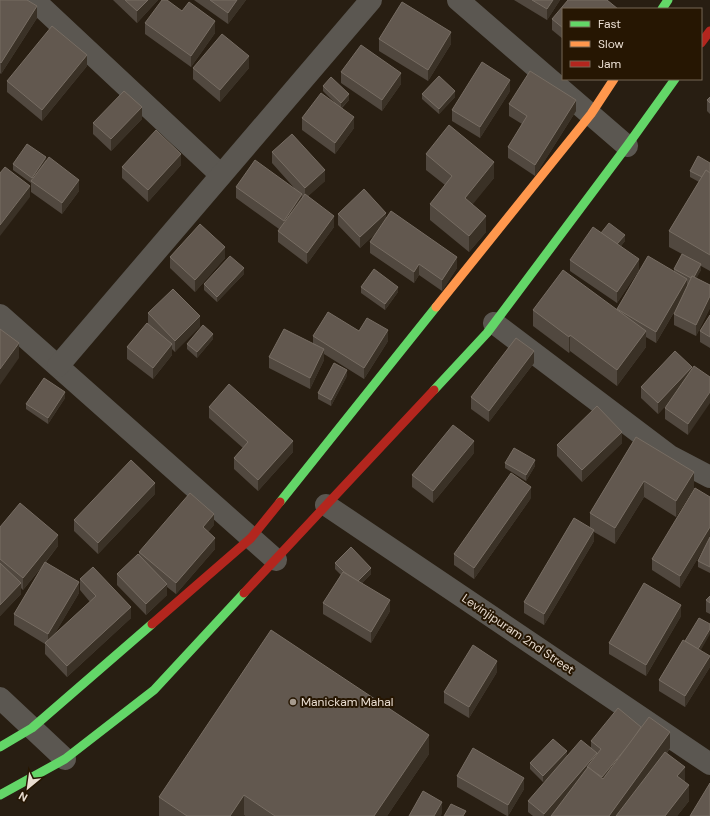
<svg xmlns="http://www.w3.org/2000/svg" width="710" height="816" viewBox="0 0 710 816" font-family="'DM Sans',sans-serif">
<rect width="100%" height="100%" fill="#281e12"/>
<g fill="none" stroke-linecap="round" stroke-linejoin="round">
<g stroke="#5b5751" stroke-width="22">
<polyline points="34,0 221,175"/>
<polyline points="458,0 627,146"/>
<polyline points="0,315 276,560"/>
<polyline points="494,323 670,456 710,477"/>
<polyline points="58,366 371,0"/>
<polyline points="326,505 710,764"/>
<polyline points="0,698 65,759"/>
</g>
<g stroke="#63d668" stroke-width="9">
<polyline points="662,9 668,0"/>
<polyline points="434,390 487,333 627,146 675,79"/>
<polyline points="280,502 436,307"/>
<polyline points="0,747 32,728 152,624"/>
<polyline points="0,795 65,759 154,690 244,593"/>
</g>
<polyline stroke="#ff974d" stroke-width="9" points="436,307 591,114 614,79"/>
<g stroke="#b3261e" stroke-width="9">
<polyline points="701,43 710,31"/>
<polyline points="244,593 434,390"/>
<polyline points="152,624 251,538 280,502"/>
</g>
</g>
<g fill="#51483f">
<polygon points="0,0 37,18 1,74 0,73"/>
<polygon points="113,0 158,0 137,23"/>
<polygon points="194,0 246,0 228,24"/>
<polygon points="514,0 560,0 547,20"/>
<polygon points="563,9 563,39 552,30 552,19"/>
<polygon points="182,11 215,33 191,67 145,34 145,23"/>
<polygon points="379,39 451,44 428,81 379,51"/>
<polygon points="87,66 42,121 7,92 7,81"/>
<polygon points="193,68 249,68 220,102 193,79"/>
<polygon points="341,72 401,84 382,111 341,83"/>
<polygon points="323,86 349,100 342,108 354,128 335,154 302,130 302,118 334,102 323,91"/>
<polygon points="510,91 480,138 452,121 452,110"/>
<polygon points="422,94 455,97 439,114 422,99"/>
<polygon points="710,97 710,114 707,111 707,100"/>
<polygon points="509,104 576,111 535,176 508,158 508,147 522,124 509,116"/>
<polygon points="142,119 111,151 93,134 93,123"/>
<polygon points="272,152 325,181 308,196 334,227 307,264 278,242 278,231 279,229 236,198 236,187 296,190 272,163"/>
<polygon points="426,154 494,178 472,204 486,232 469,252 430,220 430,204 445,185 426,170"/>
<polygon points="46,161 79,191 62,214 31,192 31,183 13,170 13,164"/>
<polygon points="710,163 710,271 701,266 701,270 696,278 710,285 710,308 696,336 674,325 674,314 676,309 656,343 646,337 646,347 617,386 570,351 569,353 533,326 533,310 617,310 617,309 674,271 674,269 682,254 669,247 669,231 699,182 690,177 690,171"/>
<polygon points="181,165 148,202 122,178 122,167"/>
<polygon points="338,214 386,220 457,268 442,291 419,275 414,283 370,253 370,242 376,233 360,248 338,225"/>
<polygon points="601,233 625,241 621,246 639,270 617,303 570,271 570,260"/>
<polygon points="170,257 225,258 195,292 170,268"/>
<polygon points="244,274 217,302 204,290 204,284"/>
<polygon points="361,287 398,292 385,310 361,293"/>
<polygon points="148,313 200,316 175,352 172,349 172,355 153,379 127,359 127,347 148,324"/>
<polygon points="710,315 710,348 700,342 700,331"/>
<polygon points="359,331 388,341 364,379 324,354 324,360 310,389 269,368 269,357 313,344 313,336"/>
<polygon points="213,339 197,358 187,349 187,344"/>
<polygon points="534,363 489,422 471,409 471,397"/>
<polygon points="692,367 688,435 665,419 665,408 668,403 658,414 641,398 641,387"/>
<polygon points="347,376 331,406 318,399 318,393"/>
<polygon points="65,398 48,424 26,409 26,404"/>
<polygon points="209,407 293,452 258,491 234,469 234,458 243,448 209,418"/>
<polygon points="636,437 694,488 676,517 644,497 615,544 594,532 594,541 544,625 524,613 524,602 590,528 590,513"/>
<polygon points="622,443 582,482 557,456 557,445"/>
<polygon points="474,453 433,503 412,487 412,475"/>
<polygon points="505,463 535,466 526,481 505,468"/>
<polygon points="155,494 98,554 74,531 74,520"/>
<polygon points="710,497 710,573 698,567 698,561 705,546 680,588 652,570 652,559"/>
<polygon points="531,498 474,579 454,565 454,554"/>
<polygon points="214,525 208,532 215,549 176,594 167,587 167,595 146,615 117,585 117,574 139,555 139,552"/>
<polygon points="0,527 58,546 46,562 79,593 54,635 90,602 80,590 80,579 131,618 67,677 45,654 45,644 14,625 14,614 44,564 23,590 21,588 21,594 0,616"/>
<polygon points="335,563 371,574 362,583 390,611 371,643 323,614 323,603 341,575 335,569"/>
<polygon points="710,596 710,614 706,612 706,600"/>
<polygon points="681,616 646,676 609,654 609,643"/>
<polygon points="701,651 710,667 685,707 659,691 659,680"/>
<polygon points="497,672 469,718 444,703 444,692"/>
<polygon points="641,727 670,748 667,753 685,782 689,801 677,816 533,816 528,812 528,801 558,767 543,782 530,769 530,763 567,756 591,748 591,741"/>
<polygon points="429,754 387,816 245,816 244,815 243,816 159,816 159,797"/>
<polygon points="457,776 524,789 508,816 507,816 457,787"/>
</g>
<g fill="#3a3126">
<polygon points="148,0 158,0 137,23 137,11"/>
<polygon points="237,0 246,0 228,24 228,13"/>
<polygon points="553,0 560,0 547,20 547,9"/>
<polygon points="37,6 37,18 1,74 1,63"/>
<polygon points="215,21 215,33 191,67 191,56"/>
<polygon points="451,32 451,44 428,81 428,70"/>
<polygon points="87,55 87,66 42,121 42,110"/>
<polygon points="249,56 249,68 220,102 220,90"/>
<polygon points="401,73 401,84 382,111 382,100"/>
<polygon points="510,80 510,91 480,138 480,127"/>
<polygon points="455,91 455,97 439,114 439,109"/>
<polygon points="349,94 349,100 341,108 341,103"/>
<polygon points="576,100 576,111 535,176 535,165"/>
<polygon points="142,107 142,119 111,151 111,139"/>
<polygon points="354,117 354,128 335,154 335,143"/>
<polygon points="181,154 181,165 148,202 148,190"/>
<polygon points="46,157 46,163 32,181 32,178"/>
<polygon points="494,162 494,178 465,214 465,198"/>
<polygon points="325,170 325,181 305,199 305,188"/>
<polygon points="79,180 79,191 62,214 62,203"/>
<polygon points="30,186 30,197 0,236 0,225"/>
<polygon points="302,194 302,206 284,233 284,221"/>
<polygon points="386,213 386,224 360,248 360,237"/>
<polygon points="334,216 334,227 307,264 307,253"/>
<polygon points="486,216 486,232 469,252 469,236"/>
<polygon points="625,235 625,241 615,253 615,247"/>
<polygon points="225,247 225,258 195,292 195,280"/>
<polygon points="457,257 457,268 442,291 442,280"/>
<polygon points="639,259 639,270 617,303 617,292"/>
<polygon points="419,264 419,275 414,283 414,272"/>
<polygon points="701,264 701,270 693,285 693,279"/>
<polygon points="244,268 244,274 217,302 217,297"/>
<polygon points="687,279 687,290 656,343 656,332"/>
<polygon points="398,287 398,292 385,310 385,304"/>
<polygon points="710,296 710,308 696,336 696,325"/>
<polygon points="200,316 200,327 175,352 175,341"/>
<polygon points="388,330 388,341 364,379 364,368"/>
<polygon points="646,331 646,347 617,386 617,370"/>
<polygon points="213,334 213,339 197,358 197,352"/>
<polygon points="570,335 570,351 569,353 569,337"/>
<polygon points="19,343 19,358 0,385 0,369"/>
<polygon points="172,344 172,355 153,379 153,368"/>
<polygon points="324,349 324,360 310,389 310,378"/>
<polygon points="534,351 534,363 489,422 489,411"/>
<polygon points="692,367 692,379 658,414 658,403"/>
<polygon points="347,370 347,376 331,406 331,400"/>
<polygon points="65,392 65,398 48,424 48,418"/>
<polygon points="710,392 710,403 688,435 688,424"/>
<polygon points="622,432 622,443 582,482 582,470"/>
<polygon points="293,441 293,452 258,491 258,480"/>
<polygon points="474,441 474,453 433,503 433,491"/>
<polygon points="535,460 535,466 526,481 526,475"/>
<polygon points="694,472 694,488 676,517 676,501"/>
<polygon points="644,481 644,497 615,544 615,528"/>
<polygon points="155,483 155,494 98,554 98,543"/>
<polygon points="531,487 531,498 474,579 474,568"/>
<polygon points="214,514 214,525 203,538 203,527"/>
<polygon points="710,527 710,538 680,588 680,576"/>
<polygon points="594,530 594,541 544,625 544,614"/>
<polygon points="58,535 58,546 23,590 23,578"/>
<polygon points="215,538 215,549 176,594 176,583"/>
<polygon points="371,568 371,574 355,590 355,584"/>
<polygon points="79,582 79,593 48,645 48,634"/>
<polygon points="21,583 21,594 0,616 0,605"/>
<polygon points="167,584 167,595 146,615 146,604"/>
<polygon points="390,600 390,611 371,643 371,632"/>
<polygon points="681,605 681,616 646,676 646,665"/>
<polygon points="131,607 131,618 67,677 67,666"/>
<polygon points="710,629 710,634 697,657 697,652"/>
<polygon points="710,656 710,667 685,707 685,696"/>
<polygon points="497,661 497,672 469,718 469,707"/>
<polygon points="642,728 601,789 601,778"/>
<polygon points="670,732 670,748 620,816 609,816"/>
<polygon points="429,735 429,754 387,816 374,816"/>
<polygon points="567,751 567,757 543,782 543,776"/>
<polygon points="597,753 597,764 552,816 544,816 544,814"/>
<polygon points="685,767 685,783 677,776"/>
<polygon points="524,778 524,789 508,816 508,805"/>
<polygon points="689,785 689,801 677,816 665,816"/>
<polygon points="244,795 244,815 243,816 230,816"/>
<polygon points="442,802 442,813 441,816 434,816"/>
</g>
<g fill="#62584f" stroke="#776d63">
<polygon points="0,0 27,0 37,6 1,63 0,62"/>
<polygon points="125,0 148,0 137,11"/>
<polygon points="162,0 167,0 182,11 189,2 215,21 191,56 145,23"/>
<polygon points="210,0 237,0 228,13"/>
<polygon points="532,0 553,0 547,9"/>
<polygon points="568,0 607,0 618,9 563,9 563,28 552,19"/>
<polygon points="402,2 451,32 428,70 379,39"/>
<polygon points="52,26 87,55 42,110 7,81"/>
<polygon points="222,34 249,56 220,90 193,68"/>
<polygon points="361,45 401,73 382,100 341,72"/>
<polygon points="482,62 510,80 480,127 452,110"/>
<polygon points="530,71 576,100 535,165 508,147 527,116 509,104"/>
<polygon points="439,76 455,91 439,109 422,94"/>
<polygon points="331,77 349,94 341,103 323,86"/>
<polygon points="124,91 142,107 111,139 93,123"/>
<polygon points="321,93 354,117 335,143 302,118"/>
<polygon points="710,97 710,103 707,100"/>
<polygon points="449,125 494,162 465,198 486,216 469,236 430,204 452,176 426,154"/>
<polygon points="156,130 181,154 148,190 122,167"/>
<polygon points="292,134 325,170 305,188 272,152"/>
<polygon points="27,144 46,157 32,178 13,164"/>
<polygon points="698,156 710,163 710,173 706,170 702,177 690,171"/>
<polygon points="49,157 79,180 62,203 31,181"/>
<polygon points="255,160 302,194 284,221 236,187"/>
<polygon points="5,167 30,186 0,225 0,173"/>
<polygon points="706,170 710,173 710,255 669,231"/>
<polygon points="364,189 386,213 360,237 338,214"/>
<polygon points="305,194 334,216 307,253 278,231"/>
<polygon points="391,211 457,257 442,280 419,264 414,272 370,242"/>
<polygon points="609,223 625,235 617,244 601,233"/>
<polygon points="200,224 225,247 195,280 170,257"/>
<polygon points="593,227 639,259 617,292 570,260"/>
<polygon points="682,254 701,264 694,277 692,276 691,278 674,269"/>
<polygon points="230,256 244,268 217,297 204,284"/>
<polygon points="648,256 687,279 656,332 617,309"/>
<polygon points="374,269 398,287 385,304 361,287"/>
<polygon points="563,270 646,331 617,370 570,335 569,337 533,310"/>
<polygon points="692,276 710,285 710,296 696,325 674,314"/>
<polygon points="173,289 200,316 175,341 148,313"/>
<polygon points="328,312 359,331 367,318 388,330 364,368 313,336"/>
<polygon points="710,315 710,337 700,331"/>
<polygon points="147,323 172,344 153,368 127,347"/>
<polygon points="203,325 213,334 197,352 187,344"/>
<polygon points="0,329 19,343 0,369"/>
<polygon points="284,329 324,349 310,378 269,357"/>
<polygon points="516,338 534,351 489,411 471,397"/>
<polygon points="675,351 692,367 658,403 641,387"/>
<polygon points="334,363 347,370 331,400 318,393"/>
<polygon points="694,366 710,377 710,392 688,424 665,408"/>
<polygon points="44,378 65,392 48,418 26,404"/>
<polygon points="229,384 293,441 258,480 234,458 248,442 209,407"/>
<polygon points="597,406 622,432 582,470 557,445"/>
<polygon points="453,425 474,441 433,491 412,475"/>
<polygon points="636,437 694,472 676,501 644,481 615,528 590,513"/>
<polygon points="514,448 535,460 526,475 505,463"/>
<polygon points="131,460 155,483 98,543 74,520"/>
<polygon points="511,473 531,487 474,568 454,554"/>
<polygon points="695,488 710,497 710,527 680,576 652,559"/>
<polygon points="190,493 214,514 203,527 215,538 176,583 139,552"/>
<polygon points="20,503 58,535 23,578 0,559 0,527"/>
<polygon points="574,518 594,530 544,614 524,602"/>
<polygon points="710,537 710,567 698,561"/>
<polygon points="351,547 371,568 358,581 344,572 335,563"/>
<polygon points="138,554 167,584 146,604 117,574"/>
<polygon points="45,562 79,582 48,634 14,614"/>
<polygon points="0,563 21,583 0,605"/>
<polygon points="93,567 131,607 67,666 45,643 96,596 80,579"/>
<polygon points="343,572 390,600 371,632 323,603"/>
<polygon points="644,583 681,605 646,665 609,643"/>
<polygon points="710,596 710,603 706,600"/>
<polygon points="699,618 710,624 710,629 698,649 685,641"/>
<polygon points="271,630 429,735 374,816 275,816 244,795 230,816 187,816 159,797"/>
<polygon points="683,640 710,656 685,696 659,680"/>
<polygon points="473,645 497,661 469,707 444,692"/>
<polygon points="618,708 641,727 631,742 602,777 587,767 601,749 591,741"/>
<polygon points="649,717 670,732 609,816 551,816 588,767 603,779"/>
<polygon points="553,739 567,751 543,776 530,763"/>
<polygon points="581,740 597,753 544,814 528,801"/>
<polygon points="473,748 524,778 508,805 457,776"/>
<polygon points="665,752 685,767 677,776 689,785 665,816 616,816"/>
<polygon points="710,783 710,816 690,816"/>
<polygon points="423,791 442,802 434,816 409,816"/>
<polygon points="451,804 466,811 463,816 444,816"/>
</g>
<circle fill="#a59a8e" stroke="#261602" stroke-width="1.5" cx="293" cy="702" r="4"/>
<g text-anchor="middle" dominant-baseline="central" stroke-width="4" stroke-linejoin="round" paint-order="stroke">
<g font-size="12" fill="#e9ddd1" stroke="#261602">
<text transform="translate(518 634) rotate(34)">Levinjipuram 2nd Street</text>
</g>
<g font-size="12" fill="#e9ddd1" stroke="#261602" text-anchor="start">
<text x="301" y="702">Manickam Mahal</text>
</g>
</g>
<rect x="562" y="8" width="140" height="72" fill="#261602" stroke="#746655"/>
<rect x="570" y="21" width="20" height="6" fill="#63d668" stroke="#746655"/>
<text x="598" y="28" font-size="12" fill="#e9ddd1">Fast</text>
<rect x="570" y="41" width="20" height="6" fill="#ff974d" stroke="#746655"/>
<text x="598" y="48" font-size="12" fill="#e9ddd1">Slow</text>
<rect x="570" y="61" width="20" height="6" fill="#b3261e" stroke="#746655"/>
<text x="598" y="68" font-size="12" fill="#e9ddd1">Jam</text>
<g transform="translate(28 788) rotate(209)" stroke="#261602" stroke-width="3" paint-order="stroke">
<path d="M0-3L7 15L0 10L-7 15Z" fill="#e9ddd1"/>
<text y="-6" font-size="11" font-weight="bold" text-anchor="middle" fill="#e9ddd1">N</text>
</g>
</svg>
